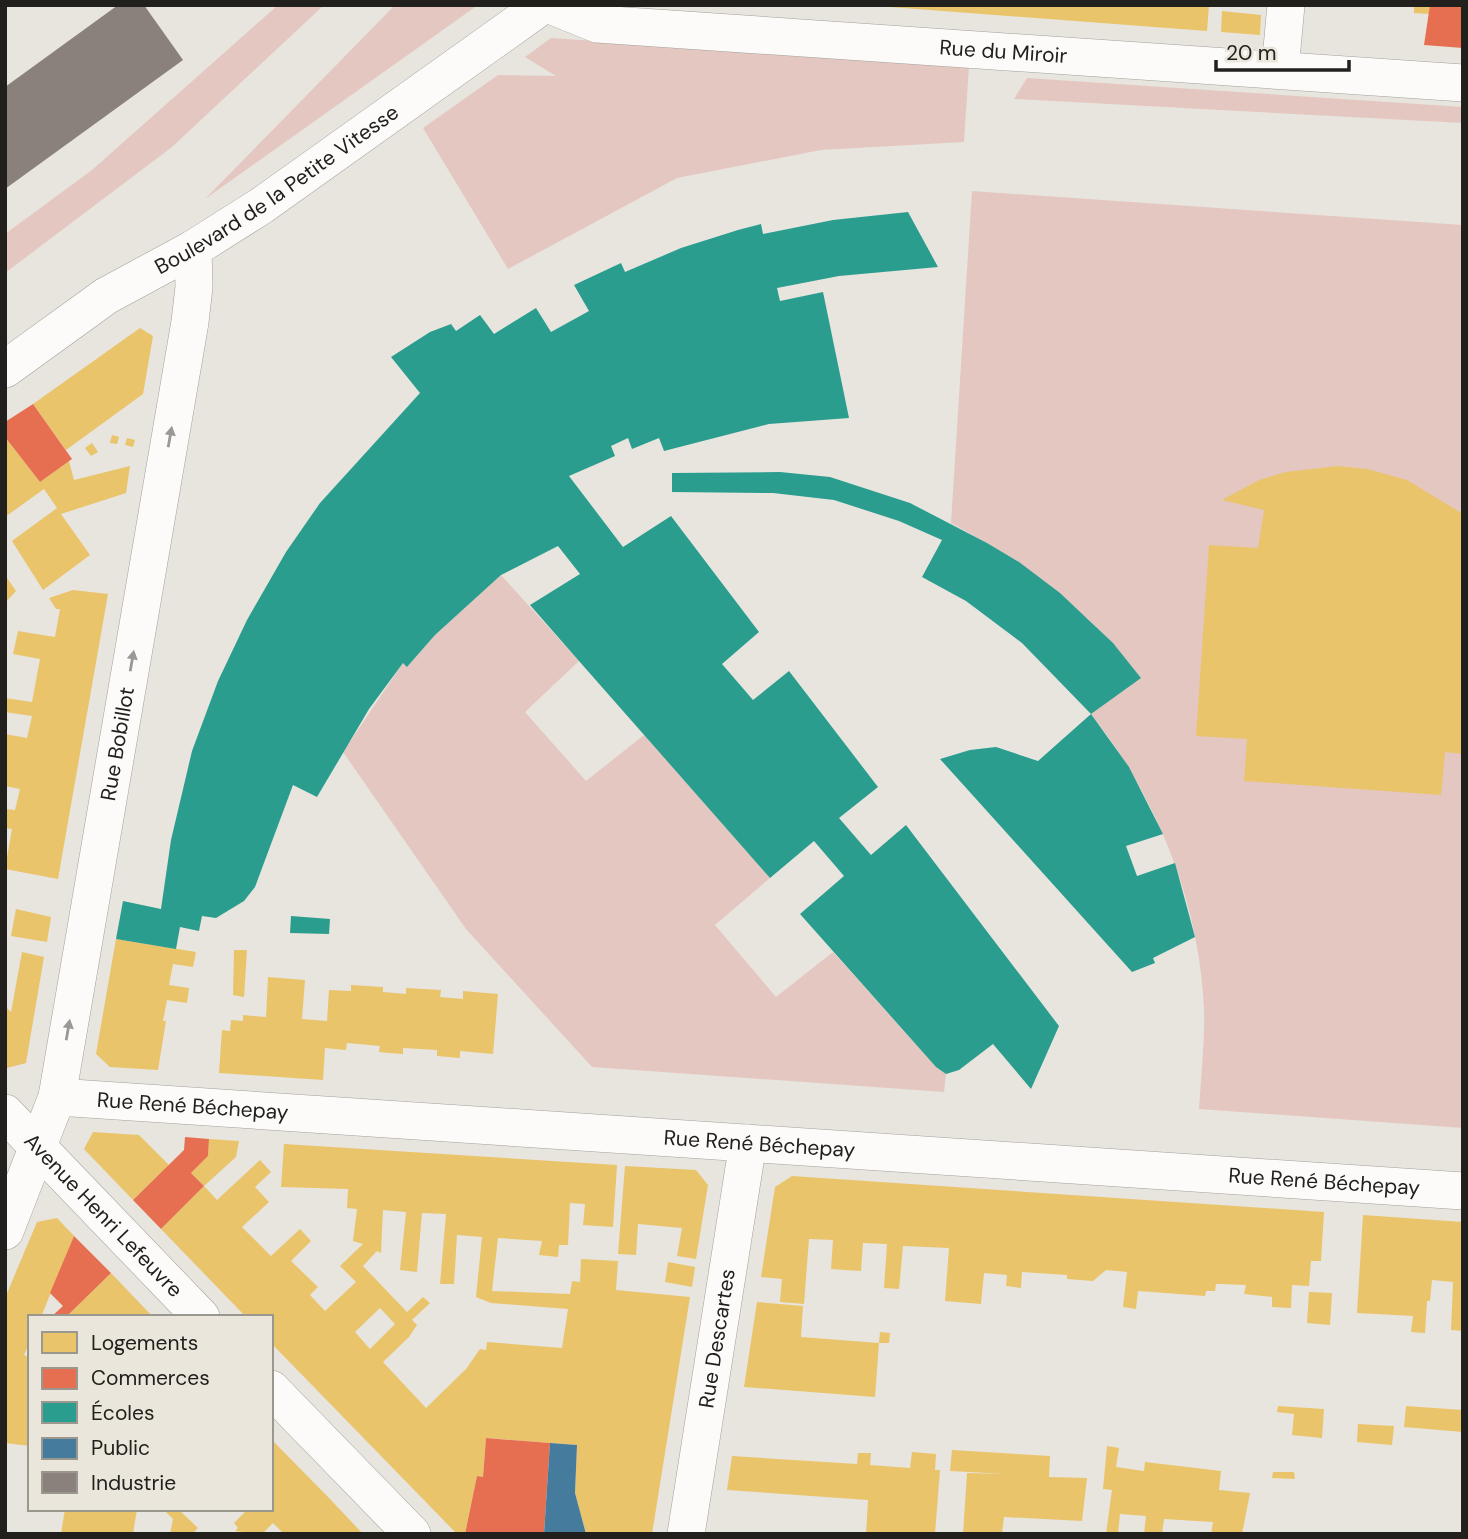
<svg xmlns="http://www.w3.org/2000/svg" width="1468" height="1539" viewBox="0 0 1468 1539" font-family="'DM Sans',sans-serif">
<rect width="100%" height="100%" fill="#e8e5de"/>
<g fill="#e5c7c1">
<polygon points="278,5 324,5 172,147 5,273 5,234 92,170"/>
<polygon points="395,5 478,5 205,199"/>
<polygon points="551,38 969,66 964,142 821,150 677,178 508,269 423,128 498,75 556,76 525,57"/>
<polygon points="1027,78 1463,107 1463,123 1014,99"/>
<path d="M972,191l491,34v903l-264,-19c2,-33 6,-67 5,-101 -5,-107 -47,-210 -113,-294l49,-37c-51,-67 -115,-114 -189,-154z"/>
<polygon points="501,575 579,661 525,712 586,781 644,735 770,878 715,925 776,997 833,952 936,1067 946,1074 944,1092 592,1067 466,929 343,752 403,663 408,666 435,635"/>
</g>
<g fill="#e9c46a" fill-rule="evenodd">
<polygon points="864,5 1209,5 1207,31"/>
<polygon points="1414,5 1430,5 1429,14 1414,13"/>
<polygon points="1222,11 1261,15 1260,35 1221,32"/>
<polygon points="140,328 153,336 143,394 66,450 33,404"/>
<polygon points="112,435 119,437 117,444 110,443"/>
<polygon points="5,437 40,482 69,461 74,480 130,466 126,493 61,514 90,555 43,590 12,541 57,508 44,489 5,517"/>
<polygon points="127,438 135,440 133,447 125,445"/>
<polygon points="92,443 98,452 91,456 85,448"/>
<polygon points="1338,466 1367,469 1407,480 1463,514 1463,754 1445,752 1441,795 1244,781 1247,739 1196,736 1209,545 1258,548 1264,510 1222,500 1259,480 1286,472"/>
<polygon points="5,575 16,591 5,603"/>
<polygon points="73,590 108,594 58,879 5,869 12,829 5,828 5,809 15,810 20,789 5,786 5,734 27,738 32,716 5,712 5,698 32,702 40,659 13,654 18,631 55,637 60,609 56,609 49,598"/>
<polygon points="16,909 51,917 47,942 11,936"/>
<polygon points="116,939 196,952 193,967 173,964 169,985 189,988 187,1003 167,1000 163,1021 166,1021 158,1070 110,1067 96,1054"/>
<polygon points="234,950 247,950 244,997 233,995"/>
<polygon points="22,952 44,957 26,1063 7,1068 5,1006 11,1012"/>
<polygon points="268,977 305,980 302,1019 327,1021 329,990 351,991 351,985 383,987 383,992 406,994 406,988 441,990 440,997 463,999 463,991 498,994 493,1054 460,1051 460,1058 437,1056 437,1050 403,1048 403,1054 389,1053 379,1052 380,1046 347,1043 346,1050 325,1048 323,1080 219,1073 222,1030 230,1031 231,1020 243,1021 243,1015 266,1017"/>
<polygon points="93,1132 139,1135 169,1165 133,1200 84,1149"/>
<polygon points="209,1139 239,1141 236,1157 204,1186 191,1173 208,1156"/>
<path d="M284,1144l333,21 -4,62 -30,-2 2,-21 -15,-1 -2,42h-9l-1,12 -19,-2 3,-14 -44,-3 -6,53 78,3 2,-13 8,1 1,-23 37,2 -2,29 74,7 -38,237h-66l-11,-41 2,-48 -91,-7 -3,39 -6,-1 -12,58h-8l-186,-191v-26h-25l-85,-88 43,-43 13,14 43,-40 11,12 -16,15 14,15 -27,25 29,29 29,-27 11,12 -20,20 27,26 -8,8 15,16 31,-29 -16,-16 23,-22 -10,-3 4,-32 -10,-1 1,-19 -67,-2zM383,1210l23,2 -6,58 17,2 5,-59 24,1 -6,70h14l3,-49 25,2 -6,60 15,6 77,6 -6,39 -75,-6 -1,8 -6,-1 -14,20 -40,39 -43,-46 26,-25 8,-12 -5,-5 18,-17 -7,-6 -16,15 -44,-46 14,-15 4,2zM380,1308l15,16 -25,25 -15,-17z"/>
<polygon points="625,1166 696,1170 708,1185 696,1259 677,1256 682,1228 638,1224 636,1255 618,1254"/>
<polygon points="792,1176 1324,1212 1321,1261 1311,1261 1309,1286 1292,1285 1291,1308 1272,1307 1272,1297 1244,1294 1246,1285 1220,1284 1216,1284 1215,1291 1206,1291 1205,1296 1138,1291 1136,1309 1123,1307 1127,1272 1106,1270 1093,1281 1067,1279 1067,1275 1022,1272 1021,1288 1006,1286 1007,1275 984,1273 981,1304 945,1301 949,1248 903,1246 899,1289 884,1288 887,1244 863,1243 861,1271 831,1269 833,1240 809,1239 804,1304 780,1302 782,1279 761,1277 775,1187"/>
<polygon points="1363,1215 1463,1222 1463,1331 1451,1330 1453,1282 1432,1280 1430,1301 1427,1301 1425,1333 1411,1332 1413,1316 1357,1313"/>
<polygon points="57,1218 74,1236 41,1317 30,1317 30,1342 24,1355 30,1358 30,1446 5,1443 5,1298 37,1222"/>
<polygon points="668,1262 695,1267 692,1287 665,1282"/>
<polygon points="111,1273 153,1317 66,1317"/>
<polygon points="1309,1292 1332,1293 1330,1325 1307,1323"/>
<polygon points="757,1302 803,1306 801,1337 879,1343 880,1332 890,1333 889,1343 879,1343 875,1397 744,1387"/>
<polygon points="1278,1406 1324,1409 1322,1438 1292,1435 1294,1414 1277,1412"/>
<polygon points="1406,1406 1463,1410 1463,1432 1404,1427"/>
<polygon points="1358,1424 1394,1426 1392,1445 1357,1442"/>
<polygon points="271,1439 329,1498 363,1534 284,1534 273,1523 262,1534 235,1531 238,1528 234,1523 248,1509 271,1509"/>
<polygon points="1107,1446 1119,1448 1116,1467 1144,1471 1145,1462 1221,1471 1219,1490 1250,1493 1242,1534 1211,1534 1213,1522 1164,1519 1162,1534 1144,1534 1146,1516 1120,1514 1118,1534 1106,1534 1112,1490 1103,1489"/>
<polygon points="952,1450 1050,1456 1049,1477 1087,1478 1082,1521 1004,1517 1002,1534 963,1534 967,1473 1007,1474 950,1471"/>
<polygon points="912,1452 936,1454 935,1470 940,1470 935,1534 866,1534 868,1500 727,1490 732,1456 857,1464 858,1453 871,1453 870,1465 910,1468"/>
<polygon points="1273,1472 1294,1472 1295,1479 1272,1478"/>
<polygon points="65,1509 137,1509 133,1534 61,1534"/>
<polygon points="168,1509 178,1509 198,1528 192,1534 170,1534 173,1519 166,1512"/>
</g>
<g fill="#e76f51">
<polygon points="1430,5 1463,5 1463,48 1424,45"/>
<polygon points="33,404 72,459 40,482 5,437 5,422"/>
<polygon points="185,1137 209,1139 208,1156 191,1173 204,1186 161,1229 133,1200 184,1150"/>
<polygon points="74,1236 111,1273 66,1317 51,1317 63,1306 50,1293"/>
<polygon points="486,1438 550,1443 544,1534 465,1534 477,1476 483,1477"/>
</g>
<g fill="#2a9d8f">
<polygon points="908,212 938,267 839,276 777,288 780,301 823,292 849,418 769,424 664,451 659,438 632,449 628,438 611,446 615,456 569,476 623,547 671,516 759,632 722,664 753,700 789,671 878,787 839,818 871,855 906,825 1059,1026 1031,1089 993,1044 959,1070 946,1074 936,1067 800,914 844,876 814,841 770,878 579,661 530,605 580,574 558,546 501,575 435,635 407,667 403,663 369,709 317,797 293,785 255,887 244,901 216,918 202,916 199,931 180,927 176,949 116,939 123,901 161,909 171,840 192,751 218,681 247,620 286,552 320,503 420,393 391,357 430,332 451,324 456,331 480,315 494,334 536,308 551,332 589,311 574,285 621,263 625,272 681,248 738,230 761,224 763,234 833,220"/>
<polygon points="780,472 830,477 910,503 987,543 1019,562 1060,593 1113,643 1141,678 1091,714 1022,643 966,601 922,577 942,540 899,521 834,500 773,493 672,492 672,473"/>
<polygon points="1091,714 1129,767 1163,834 1126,846 1137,876 1175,863 1195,937 1153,958 1155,963 1132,972 940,759 970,750 996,747 1038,761"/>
<polygon points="291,916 330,919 329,934 290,933"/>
</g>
<polygon fill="#457b9d" points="550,1443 577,1445 575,1493 586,1534 544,1534"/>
<polygon fill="#8a817c" points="118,5 144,5 183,60 5,189 5,87"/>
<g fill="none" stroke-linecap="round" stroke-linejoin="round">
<g stroke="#a2a09b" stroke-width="38">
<g id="street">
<path id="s1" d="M550,5l47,19 866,59"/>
<polyline points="1280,70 1286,5"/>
<path id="s2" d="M5,369l101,-73 87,-47 68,-43 282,-201"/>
<path id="s3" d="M57,1097l1406,94"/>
<path id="s4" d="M5,1113l196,204"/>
<path id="s5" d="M5,1231l52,-134 133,-775 4,-35 -1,-38"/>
<polyline points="271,1389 412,1534"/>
<path id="s6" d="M686,1534l62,-391"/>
</g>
</g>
<use href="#street" stroke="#fcfbfa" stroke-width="37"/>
</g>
<defs><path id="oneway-solid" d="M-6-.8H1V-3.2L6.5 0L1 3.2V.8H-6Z" transform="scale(1.75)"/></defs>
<g fill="#999896">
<use href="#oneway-solid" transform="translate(170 437) rotate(-80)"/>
<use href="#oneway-solid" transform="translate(132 661) rotate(-80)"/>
<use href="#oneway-solid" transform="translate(68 1030) rotate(-80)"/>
</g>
<g text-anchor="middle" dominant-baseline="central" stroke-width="7" stroke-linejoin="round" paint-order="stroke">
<g font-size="21" fill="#21201c" stroke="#ebe6db">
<text stroke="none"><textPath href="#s1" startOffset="458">Rue du Miroir</textPath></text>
<text stroke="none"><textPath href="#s2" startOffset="326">Boulevard de la Petite Vitesse</textPath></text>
<text stroke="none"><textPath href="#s5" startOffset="502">Rue Bobillot</textPath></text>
<text stroke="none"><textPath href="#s3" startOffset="136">Rue René Béchepay</textPath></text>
<text stroke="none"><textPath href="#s3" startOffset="704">Rue René Béchepay</textPath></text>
<text stroke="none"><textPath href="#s3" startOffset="1270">Rue René Béchepay</textPath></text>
<text stroke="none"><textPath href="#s4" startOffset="142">Avenue Henri Lefeuvre</textPath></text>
<text stroke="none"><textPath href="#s6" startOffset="198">Rue Descartes</textPath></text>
</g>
</g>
<rect width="1468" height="1539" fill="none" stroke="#21201c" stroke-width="14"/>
<rect x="28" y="1315" width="245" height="196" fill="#ebe6db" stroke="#9a978f" stroke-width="2"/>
<rect x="42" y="1332" width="35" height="21" fill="#e9c46a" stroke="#9a978f" stroke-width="2"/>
<text x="91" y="1350" font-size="21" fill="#21201c">Logements</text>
<rect x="42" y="1368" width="35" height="21" fill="#e76f51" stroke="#9a978f" stroke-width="2"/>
<text x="91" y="1385" font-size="21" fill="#21201c">Commerces</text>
<rect x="42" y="1402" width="35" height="21" fill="#2a9d8f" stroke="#9a978f" stroke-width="2"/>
<text x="91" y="1420" font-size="21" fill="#21201c">Écoles</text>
<rect x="42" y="1438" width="35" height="21" fill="#457b9d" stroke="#9a978f" stroke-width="2"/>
<text x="91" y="1455" font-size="21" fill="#21201c">Public</text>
<rect x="42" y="1472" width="35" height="21" fill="#8a817c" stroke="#9a978f" stroke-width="2"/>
<text x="91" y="1490" font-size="21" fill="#21201c">Industrie</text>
<path d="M1216 60v10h133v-10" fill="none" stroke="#21201c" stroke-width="3.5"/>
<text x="1226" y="60" font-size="21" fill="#21201c" stroke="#ebe6db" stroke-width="5" paint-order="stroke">20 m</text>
</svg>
